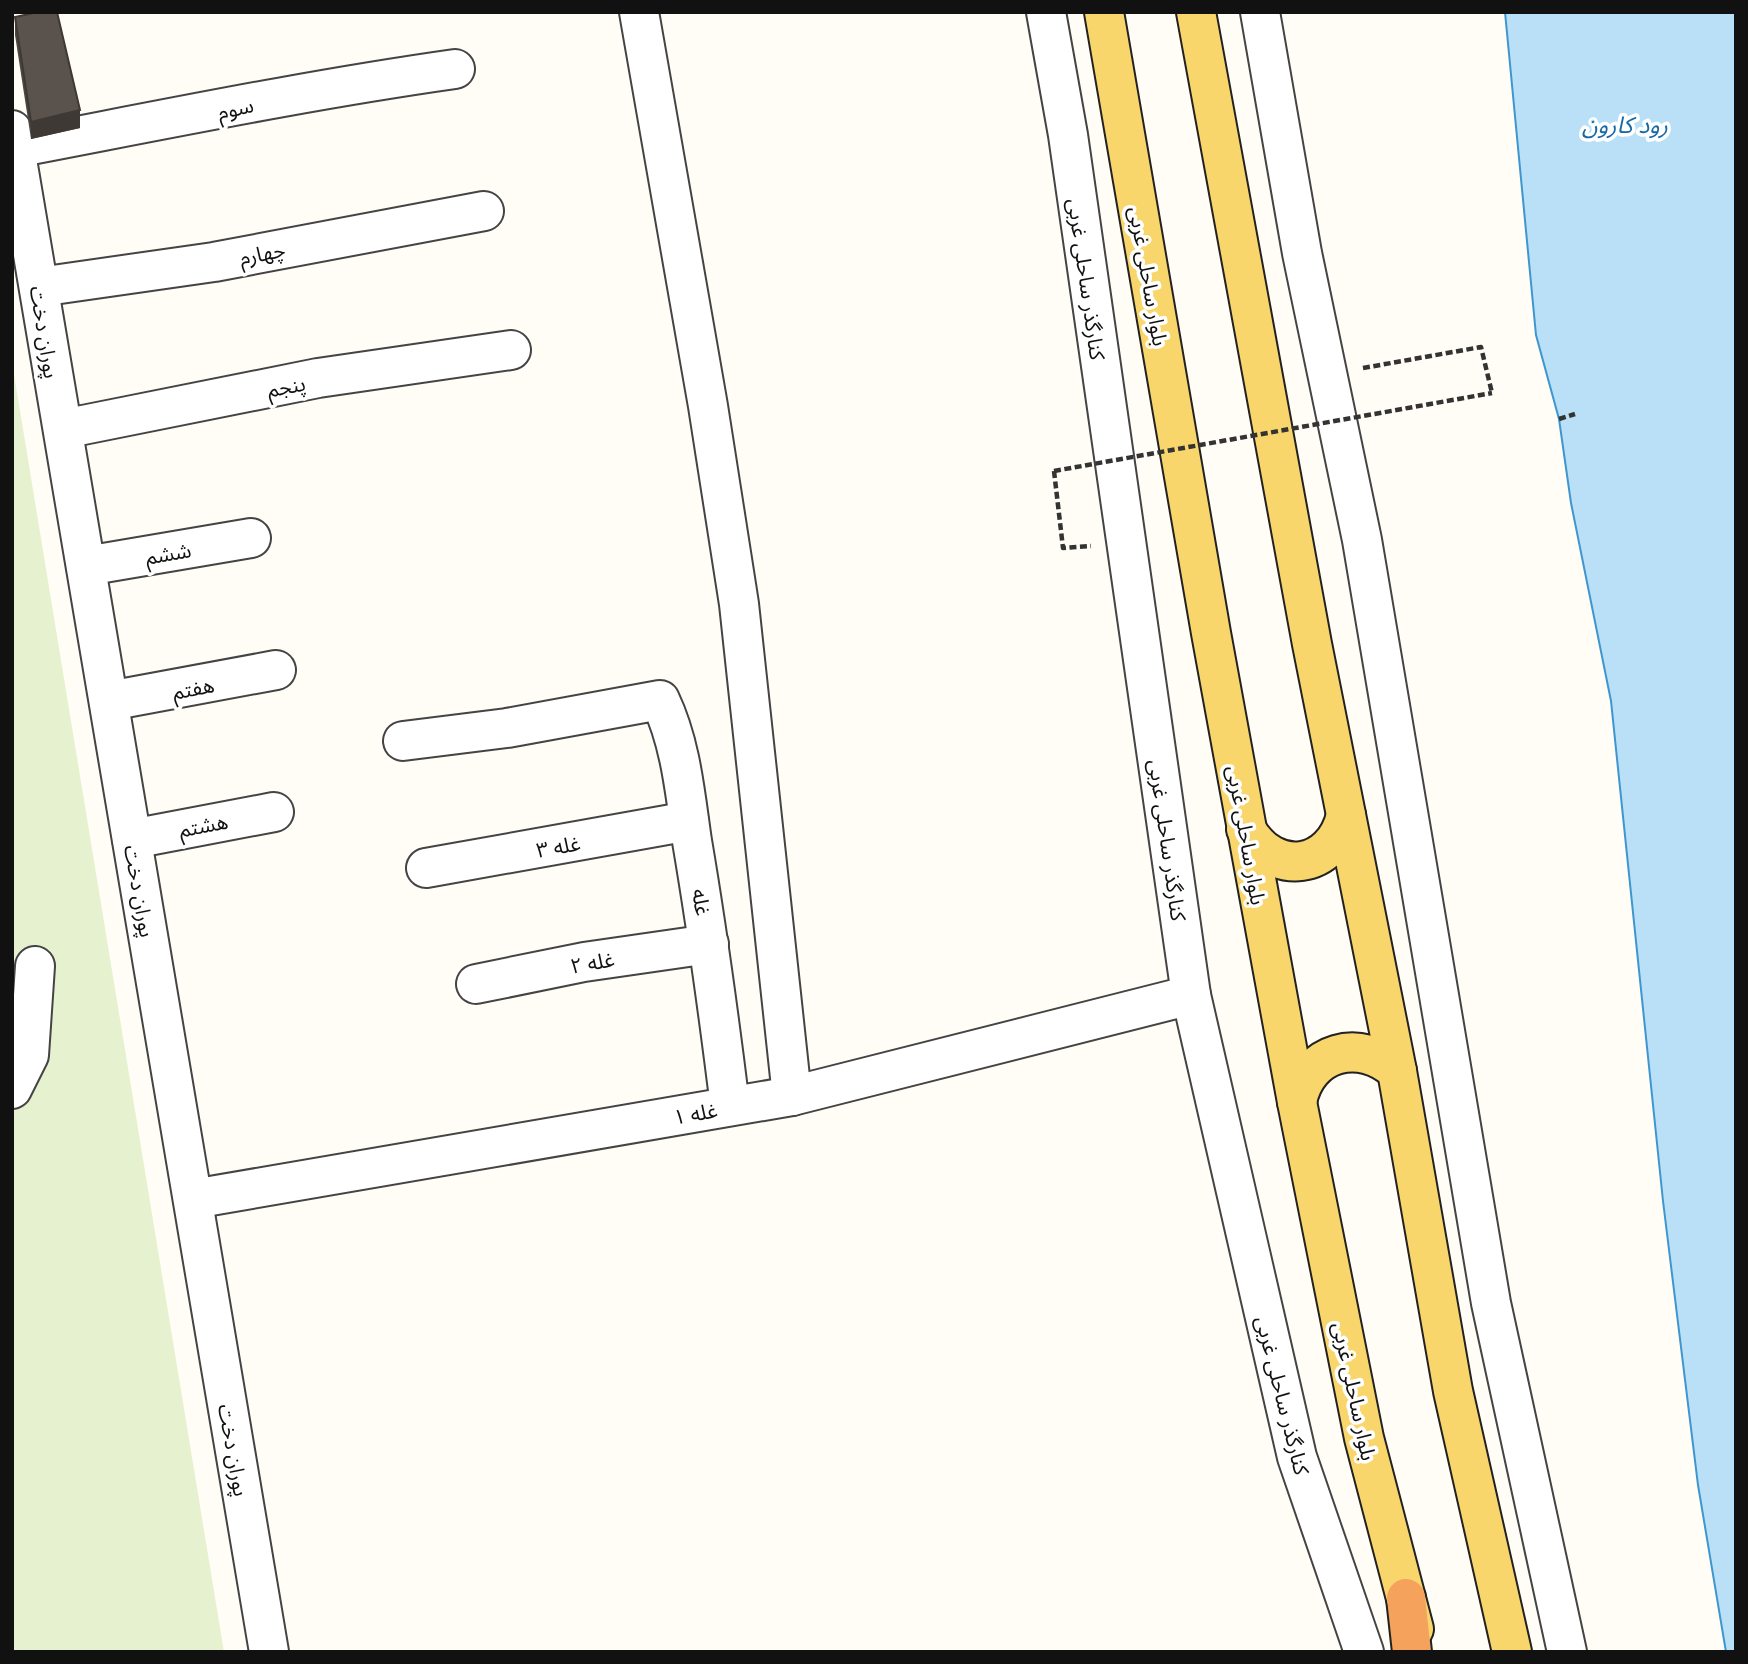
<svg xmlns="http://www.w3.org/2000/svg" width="1748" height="1664" viewBox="0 0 1748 1664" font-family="'Playfair Display','Noto Sans Arabic',serif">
<rect width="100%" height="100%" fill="#fffdf5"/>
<polygon fill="#e6f2cf" points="12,362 224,1652 12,1652"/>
<polygon fill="#b9e0f7" stroke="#3f96cf" stroke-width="2" points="1505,12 1736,12 1736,1652 1726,1652 1698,1485 1663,1201 1611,701 1571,503 1559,419 1536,335"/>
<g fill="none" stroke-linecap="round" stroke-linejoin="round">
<g stroke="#444" stroke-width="42">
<g id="minor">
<polyline points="639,12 708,406 739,604 792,1096"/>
<polyline points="1046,12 1068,135 1191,995 1297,1457 1364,1652"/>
<polyline points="1260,12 1302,253 1362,540 1491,1303 1567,1652"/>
<polyline points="12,130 269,1652"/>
<path d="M15,148c147,-28 292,-58 440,-79"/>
<polyline points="39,287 214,262 484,211"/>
<polyline points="63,429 318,378 511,350"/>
<polyline points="86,566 251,538"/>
<polyline points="109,701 276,670"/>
<path d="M403,741l104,-13 153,-28c21,44 25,93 32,141 15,88 27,176 38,265"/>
<polyline points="132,839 274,812"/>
<polyline points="426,868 689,821"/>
<polyline points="476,984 584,962 709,944"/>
<polyline points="12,1089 29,1055 35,966"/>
<polyline points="193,1199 792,1096 1191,995"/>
</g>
</g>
<g stroke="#222" stroke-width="42">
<g id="major">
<polyline points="1104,12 1211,633 1297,1102 1364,1438 1414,1629"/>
<polyline points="1196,12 1312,644 1397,1071 1453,1391 1512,1652"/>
<path d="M1246,829c28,49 87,41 100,-14"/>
<path d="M1297,1102c10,-51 63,-65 100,-31"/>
</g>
</g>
<g stroke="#222" stroke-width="42">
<polyline id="highway" points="1406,1598 1412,1652"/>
</g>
<g stroke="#333" stroke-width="4.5" stroke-dasharray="7 3.5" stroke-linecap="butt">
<polyline points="1363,368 1481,347 1492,393"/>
<polyline points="1559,419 1575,414"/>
<polyline points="1054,471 1063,548 1091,546"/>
</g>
<use href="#minor" stroke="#fff" stroke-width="38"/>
<use href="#major" stroke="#f9d66b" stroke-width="38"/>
<use href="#highway" stroke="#f5a25d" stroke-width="38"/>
<polyline stroke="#333" stroke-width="4.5" stroke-dasharray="7 3.5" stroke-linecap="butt" points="1054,471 1492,393"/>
</g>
<polygon fill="#4d4742" points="15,17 80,128 31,139 15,35"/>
<polygon fill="#3f3936" points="80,110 80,128 31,139 31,122"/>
<polygon fill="#5a524d" stroke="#3f3936" stroke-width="2" points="38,12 57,12 80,110 31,122 15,17"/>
<g text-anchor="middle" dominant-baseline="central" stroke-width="7" stroke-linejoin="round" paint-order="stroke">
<g font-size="21" fill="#111" stroke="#fff">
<text transform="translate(235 107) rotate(-13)">سوم</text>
<text transform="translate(262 252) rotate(-11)">چهارم</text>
<text transform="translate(1150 276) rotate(80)">بلوار ساحلی غربی</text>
<text transform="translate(1088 279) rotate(82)">کنارگذر ساحلی غربی</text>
<text transform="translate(46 332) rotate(81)">پوران دخت</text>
<text transform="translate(286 385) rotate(-11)">پنجم</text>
<text transform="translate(168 552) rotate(-10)">ششم</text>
<text transform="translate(193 687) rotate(-11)">هفتم</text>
<text transform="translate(203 824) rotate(-11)">هشتم</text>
<text transform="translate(1248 835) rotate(80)">بلوار ساحلی غربی</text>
<text transform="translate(1169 840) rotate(82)">کنارگذر ساحلی غربی</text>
<text transform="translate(558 845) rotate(-10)">غله ۳</text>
<text transform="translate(141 891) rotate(80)">پوران دخت</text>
<text transform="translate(703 902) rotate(81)">غله</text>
<text transform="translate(592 961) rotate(-10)">غله ۲</text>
<text transform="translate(695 1112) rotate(-10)">غله ۱</text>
<text transform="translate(1356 1391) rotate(78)">بلوار ساحلی غربی</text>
<text transform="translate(1284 1395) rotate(76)">کنارگذر ساحلی غربی</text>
<text transform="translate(235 1450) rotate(80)">پوران دخت</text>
</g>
<g font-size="23" font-style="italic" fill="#1768a6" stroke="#fff">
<text x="1625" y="123">رود کارون</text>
</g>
</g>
<rect width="1748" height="1664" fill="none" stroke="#111111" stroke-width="28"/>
</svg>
